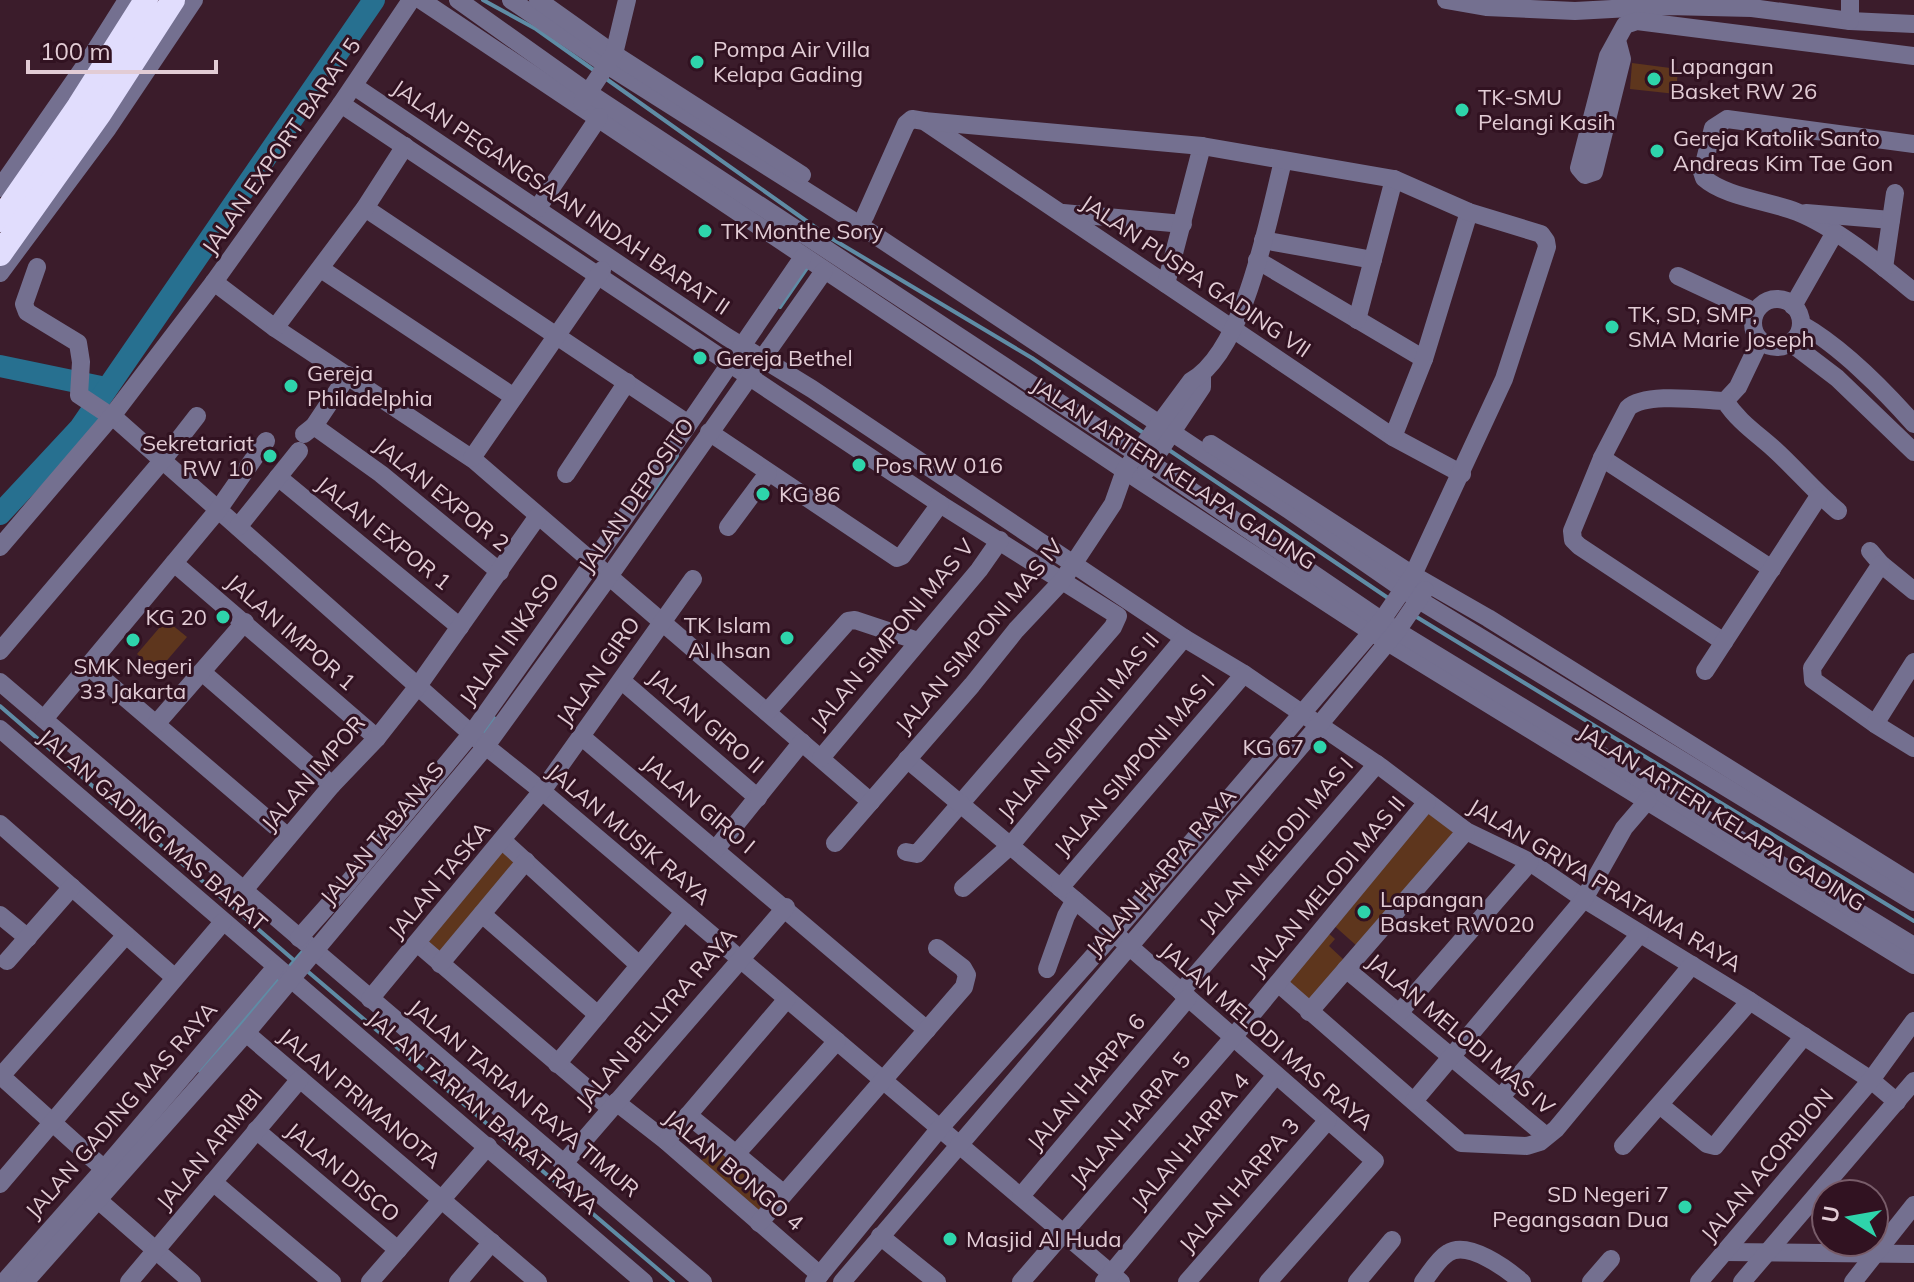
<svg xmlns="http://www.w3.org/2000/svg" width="1914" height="1282" viewBox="0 0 1914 1282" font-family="Mulish,sans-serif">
<rect width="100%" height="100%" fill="#3b1c2b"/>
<g fill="#5e361d">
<polygon points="1632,63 1678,69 1676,94 1630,89"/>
<polygon points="166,620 187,637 157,672 137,654"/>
<polygon points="1429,813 1454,833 1357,946 1330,922"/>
<polygon points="504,847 518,861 440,955 422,938"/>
<polygon points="1327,932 1335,939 1329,946 1344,960 1309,1006 1283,984"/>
<polygon points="714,1143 781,1195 759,1219 695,1170"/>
</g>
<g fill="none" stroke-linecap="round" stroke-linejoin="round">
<g stroke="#5f8ca5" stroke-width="4">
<polyline points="483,0 536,29 595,71"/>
<polyline points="605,78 829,237 1032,358 1145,434"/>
<polyline points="780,307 809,265"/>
<polyline points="1166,448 1391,600"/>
<polyline points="649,498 677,456"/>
<polyline points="1415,616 1914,921"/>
<polyline points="0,706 296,962"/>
<polyline points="481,737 494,718"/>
<polyline points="289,967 304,950"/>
<polyline points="306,970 673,1282"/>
<polyline points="200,1071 278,980"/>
</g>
<g stroke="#277090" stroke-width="22">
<polyline points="0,366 101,387"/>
<polyline points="0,514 80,428 374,0"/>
</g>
<g stroke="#747090" stroke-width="18">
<polyline points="421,0 1139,480 1373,633 1914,965"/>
<polyline points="458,0 589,93 1136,453 1397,631 1914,946"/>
<polyline points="511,0 607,65 852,220 1289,510 1419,600 1914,902"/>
<polyline points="538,0 614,54 802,175"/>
<polyline points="1446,0 1486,7 1575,11 1667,6 1752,8 1850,21 1914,24"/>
<polyline points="1850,21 1850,0"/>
<polyline points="1617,40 1622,59 1594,172 1585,175 1579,168 1608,56 1625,25 1637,21 1914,56"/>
<polyline points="354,86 727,337 812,389 1184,638 1244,674 1381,767 1466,831 1530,862 1584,899 1750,1001 1871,1080 1897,1102"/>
<polyline points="582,102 614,54 627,0"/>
<polyline points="341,104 940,504 1118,616 1113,627 917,854 906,852"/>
<path d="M1914,144l-187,-25 -14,9 -11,44 2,6c21,19 66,23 93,34 40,16 84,53 117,80"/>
<polyline points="0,188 93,54 127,0"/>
<polyline points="365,208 687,423"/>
<polyline points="537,209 599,117"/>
<polyline points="1063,213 1183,224"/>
<polyline points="1806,213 1891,220"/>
<polyline points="865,216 906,124 912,119 924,121 1393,437 1462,474"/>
<polyline points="1263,240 1373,260"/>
<polyline points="1257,260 1424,359"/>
<polyline points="37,267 24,304 27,312 78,343 81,362 79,395 118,421 483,744 542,791 1121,1282"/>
<polyline points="1884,268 1895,193"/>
<polyline points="321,269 514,397"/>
<polyline points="0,273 108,128 194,0"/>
<polyline points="1678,276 1755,312"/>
<polyline points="214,282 275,328 474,460 871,802"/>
<polyline points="1166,284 1202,146"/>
<circle cx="1777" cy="323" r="24"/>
<polyline points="1793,306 1834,234"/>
<polyline points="1357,320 1394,179"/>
<path d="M1801,324c39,22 83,66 113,100"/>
<polyline points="275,328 365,208 405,146"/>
<polyline points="1791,343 1837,378 1914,452"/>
<polyline points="1725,401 1738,387 1760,341"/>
<polyline points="314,426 381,474 500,572"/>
<polyline points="709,432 897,558 902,556 940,504"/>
<polyline points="304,434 314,426 348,375"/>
<polyline points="1393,437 1424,359 1469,212"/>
<polyline points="1211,444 1413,575 1488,618 1914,884"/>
<polyline points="472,458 602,270"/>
<polyline points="1602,458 1772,569"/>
<polyline points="1146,471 1202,387 1202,375"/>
<polyline points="566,474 627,382"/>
<polyline points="278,477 460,627"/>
<polyline points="238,527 299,451"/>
<polyline points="728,527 768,473"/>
<polyline points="0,547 112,416 214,282 341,104 411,0"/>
<polyline points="1870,551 1881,564 1914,591"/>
<polyline points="174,563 377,738"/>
<polyline points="1881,564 1812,668 1813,680 1875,724 1914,748"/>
<path d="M1724,642l-145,-96 -6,-6 -1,-9 30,-73 26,-50c17,-16 73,-8 97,-7 13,20 31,32 49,48 22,20 41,43 64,62"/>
<polyline points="0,651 162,461 197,416"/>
<polyline points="88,666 288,837"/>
<polyline points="1705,671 1819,496"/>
<polyline points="202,672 332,785"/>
<polyline points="622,681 758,798"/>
<polyline points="0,682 703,1282"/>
<polyline points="767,712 848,621 855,620 918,641"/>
<polyline points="44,719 218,510 266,441"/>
<polyline points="156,724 245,622"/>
<polyline points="1875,724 1914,662"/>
<polyline points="0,729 644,1282"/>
<polyline points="582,737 927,1030"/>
<polyline points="821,758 979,570 1000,540"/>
<polyline points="907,759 1114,933 1375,1161 1268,1282"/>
<polyline points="0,824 174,977"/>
<polyline points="503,841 639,965"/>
<path d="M835,843l137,-158 44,-55 46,-49 51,-77 12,-34 66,-89c54,-31 77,-161 92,-220"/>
<polyline points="715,850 802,742"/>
<polyline points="963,888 1010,846 1184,638"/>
<polyline points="1060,888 1244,674"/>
<polyline points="243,891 332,785 377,738 418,686 538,516"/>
<polyline points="482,914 598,1015"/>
<polyline points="0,915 28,938"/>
<polyline points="299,938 348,883 472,733 625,517 803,257"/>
<polyline points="417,943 610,1108"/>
<polyline points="7,961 72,887"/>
<polyline points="440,964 526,861"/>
<polyline points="1047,969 1066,916 1075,900"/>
<polyline points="1346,969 1546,1136"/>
<polyline points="1278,983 1461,1143 1527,1146 1540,1142 1556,1129 1692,965"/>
<polyline points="1181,992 1377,764"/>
<polyline points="370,999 542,791 693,579"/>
<polyline points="1309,1012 1466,831"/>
<polyline points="1399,1013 1530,862"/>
<polyline points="246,1033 538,1282"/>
<polyline points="557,1064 684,912"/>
<polyline points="1501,1097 1640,934"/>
<polyline points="1414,1101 1584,899 1624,828 1648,800"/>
<polyline points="616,1102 666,1141 820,1275"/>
<polyline points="1660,1105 1707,1144 1715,1146 1804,1036"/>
<polyline points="688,1115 736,1154 837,1041"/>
<polyline points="256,1130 398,1250"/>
<polyline points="666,1141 787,999"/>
<polyline points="1623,1146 1750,1001"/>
<polyline points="736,1154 784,1194"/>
<polyline points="565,1162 786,907"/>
<polyline points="104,1169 1,1076 126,935"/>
<polyline points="213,1182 332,1282"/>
<polyline points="0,1184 223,922"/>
<polyline points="1021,1196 1188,998"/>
<polyline points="97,1199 192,1282"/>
<polyline points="759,1223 964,987 967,975 963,968 937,948"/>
<polyline points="880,1236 937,1282"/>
<polyline points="1724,1252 1914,1254"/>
<polyline points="4,1282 104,1169 275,968"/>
<polyline points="25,1282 246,1033 486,746 610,575 824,271"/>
<polyline points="129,1282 300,1079"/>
<polyline points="370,1282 488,1146"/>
<polyline points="458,1282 492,1242"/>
<polyline points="814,1282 940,1128 1114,933 1382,620 1413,575 1504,379 1547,247 1546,241 1541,234 1469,212 1394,179 1202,146 924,121"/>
<polyline points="842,1282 1319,725 1397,631 1425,590"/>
<polyline points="1021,1282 1225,1047 1427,802"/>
<polyline points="1104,1282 1276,1075"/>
<polyline points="1187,1282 1328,1120"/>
<polyline points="1357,1282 1392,1240"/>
<path d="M1423,1282c7,-9 15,-23 25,-29 20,-13 59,16 74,29"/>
<polyline points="1591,1282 1611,1259"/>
<polyline points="1699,1282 1871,1080 1914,1021"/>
<polyline points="1742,1282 1914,1081"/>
<polyline points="1853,1282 1914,1205"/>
</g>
<g stroke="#e1ddfd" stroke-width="24">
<polyline points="0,220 79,106 146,0"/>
<polyline points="0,254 100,113 173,0"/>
</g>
</g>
<g fill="#2ed4ab" stroke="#311221" stroke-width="3">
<circle cx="697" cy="62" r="8"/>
<circle cx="1654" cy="79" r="8"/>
<circle cx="1462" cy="110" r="8"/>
<circle cx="1657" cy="151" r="8"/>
<circle cx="705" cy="231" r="8"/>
<circle cx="1612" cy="327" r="8"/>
<circle cx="700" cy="358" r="8"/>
<circle cx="291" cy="386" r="8"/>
<circle cx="270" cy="456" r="8"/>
<circle cx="859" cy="465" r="8"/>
<circle cx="763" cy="494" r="8"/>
<circle cx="223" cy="617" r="8"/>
<circle cx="787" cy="638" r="8"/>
<circle cx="133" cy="640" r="8"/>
<circle cx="1320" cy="747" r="8"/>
<circle cx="1364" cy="912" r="8"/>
<circle cx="1685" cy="1207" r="8"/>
<circle cx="950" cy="1239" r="8"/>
</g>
<g text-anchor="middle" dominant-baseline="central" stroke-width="6" stroke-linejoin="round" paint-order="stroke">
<g font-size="22" fill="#e2ccd5" stroke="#311221" text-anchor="start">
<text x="713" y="49">Pompa Air Villa<tspan x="713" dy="25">Kelapa Gading</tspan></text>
<text x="1670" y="66">Lapangan<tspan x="1670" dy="25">Basket RW 26</tspan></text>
<text x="1478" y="97">TK-SMU<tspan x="1478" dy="25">Pelangi Kasih</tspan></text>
<text x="1673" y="138">Gereja Katolik Santo<tspan x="1673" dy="25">Andreas Kim Tae Gon</tspan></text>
<text x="721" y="231">TK Monthe Sory</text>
<text x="1628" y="314">TK, SD, SMP,<tspan x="1628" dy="25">SMA Marie Joseph</tspan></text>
<text x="716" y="358">Gereja Bethel</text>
<text x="307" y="373">Gereja<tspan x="307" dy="25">Philadelphia</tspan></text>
<text x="254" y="443" text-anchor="end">Sekretariat<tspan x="254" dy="25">RW 10</tspan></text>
<text x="875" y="465">Pos RW 016</text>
<text x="779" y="494">KG 86</text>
<text x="207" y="617" text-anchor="end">KG 20</text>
<text x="771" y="625" text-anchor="end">TK Islam<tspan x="771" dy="25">Al Ihsan</tspan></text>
<text x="133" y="666" text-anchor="middle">SMK Negeri<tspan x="133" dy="25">33 Jakarta</tspan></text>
<text x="1304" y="747" text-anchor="end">KG 67</text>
<text x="1380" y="899">Lapangan<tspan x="1380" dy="25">Basket RW020</tspan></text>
<text x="1669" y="1194" text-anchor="end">SD Negeri 7<tspan x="1669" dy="25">Pegangsaan Dua</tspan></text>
<text x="966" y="1239">Masjid Al Huda</text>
</g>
<g font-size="22" fill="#e2ccd5" stroke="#311221">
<text transform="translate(281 146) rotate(-55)">JALAN EXPORT BARAT 5</text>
<text transform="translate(561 197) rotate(34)">JALAN PEGANGSAAN INDAH BARAT II</text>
<text transform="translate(1196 276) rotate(34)">JALAN PUSPA GADING VII</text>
<text transform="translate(1174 473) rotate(33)">JALAN ARTERI KELAPA GADING</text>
<text transform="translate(442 494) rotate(39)">JALAN EXPOR 2</text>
<text transform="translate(636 495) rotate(-55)">JALAN DEPOSITO</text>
<text transform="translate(384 533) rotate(39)">JALAN EXPOR 1</text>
<text transform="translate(291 632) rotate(41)">JALAN IMPOR 1</text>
<text transform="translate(892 634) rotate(-50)">JALAN SIMPONI MAS V</text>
<text transform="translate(979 636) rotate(-50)">JALAN SIMPONI MAS IV</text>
<text transform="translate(509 639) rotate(-55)">JALAN INKASO</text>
<text transform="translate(598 671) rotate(-55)">JALAN GIRO</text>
<text transform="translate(706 721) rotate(41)">JALAN GIRO II</text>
<text transform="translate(1078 726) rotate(-50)">JALAN SIMPONI MAS II</text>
<text transform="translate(1134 765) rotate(-49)">JALAN SIMPONI MAS I</text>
<text transform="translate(313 773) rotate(-49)">JALAN IMPOR</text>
<text transform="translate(699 804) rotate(40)">JALAN GIRO I</text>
<text transform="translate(1722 817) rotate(32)">JALAN ARTERI KELAPA GADING</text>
<text transform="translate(153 830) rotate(41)">JALAN GADING MAS BARAT</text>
<text transform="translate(382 833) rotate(-50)">JALAN TABANAS</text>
<text transform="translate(629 834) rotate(40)">JALAN MUSIK RAYA</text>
<text transform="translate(1276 844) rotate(-49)">JALAN MELODI MAS I</text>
<text transform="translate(1161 872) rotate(-49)">JALAN HARPA RAYA</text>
<text transform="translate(439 880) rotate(-50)">JALAN TASKA</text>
<text transform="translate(1605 885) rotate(31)">JALAN GRIYA PRATAMA RAYA</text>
<text transform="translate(1327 886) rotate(-50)">JALAN MELODI MAS II</text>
<text transform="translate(656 1018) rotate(-49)">JALAN BELLYRA RAYA</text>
<text transform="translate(1461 1034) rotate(40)">JALAN MELODI MAS IV</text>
<text transform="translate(1267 1036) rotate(41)">JALAN MELODI MAS RAYA</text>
<text transform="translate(1086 1082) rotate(-50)">JALAN HARPA 6</text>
<text transform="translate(360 1098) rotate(40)">JALAN PRIMANOTA</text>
<text transform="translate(524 1098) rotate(40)">JALAN TARIAN RAYA TIMUR</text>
<text transform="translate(121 1110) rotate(-49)">JALAN GADING MAS RAYA</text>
<text transform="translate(483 1112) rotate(41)">JALAN TARIAN BARAT RAYA</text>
<text transform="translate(1130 1119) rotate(-49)">JALAN HARPA 5</text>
<text transform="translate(1190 1141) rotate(-50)">JALAN HARPA 4</text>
<text transform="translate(209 1149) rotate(-50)">JALAN ARIMBI</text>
<text transform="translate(1767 1165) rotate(-50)">JALAN ACORDION</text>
<text transform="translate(734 1170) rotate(40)">JALAN BONGO 4</text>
<text transform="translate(343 1172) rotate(40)">JALAN DISCO</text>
<text transform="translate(1239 1185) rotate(-49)">JALAN HARPA 3</text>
</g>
</g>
<g transform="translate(1850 1218) rotate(281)"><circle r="38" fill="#311221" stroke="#785c69" stroke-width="2"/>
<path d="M0-6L14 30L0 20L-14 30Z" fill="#2ed4ab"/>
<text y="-12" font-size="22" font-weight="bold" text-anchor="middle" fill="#e2ccd5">U</text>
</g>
<path d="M28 60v12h188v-12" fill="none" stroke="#e2ccd5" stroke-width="4"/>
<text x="40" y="60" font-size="24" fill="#e2ccd5" stroke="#311221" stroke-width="6" paint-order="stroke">100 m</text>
</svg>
